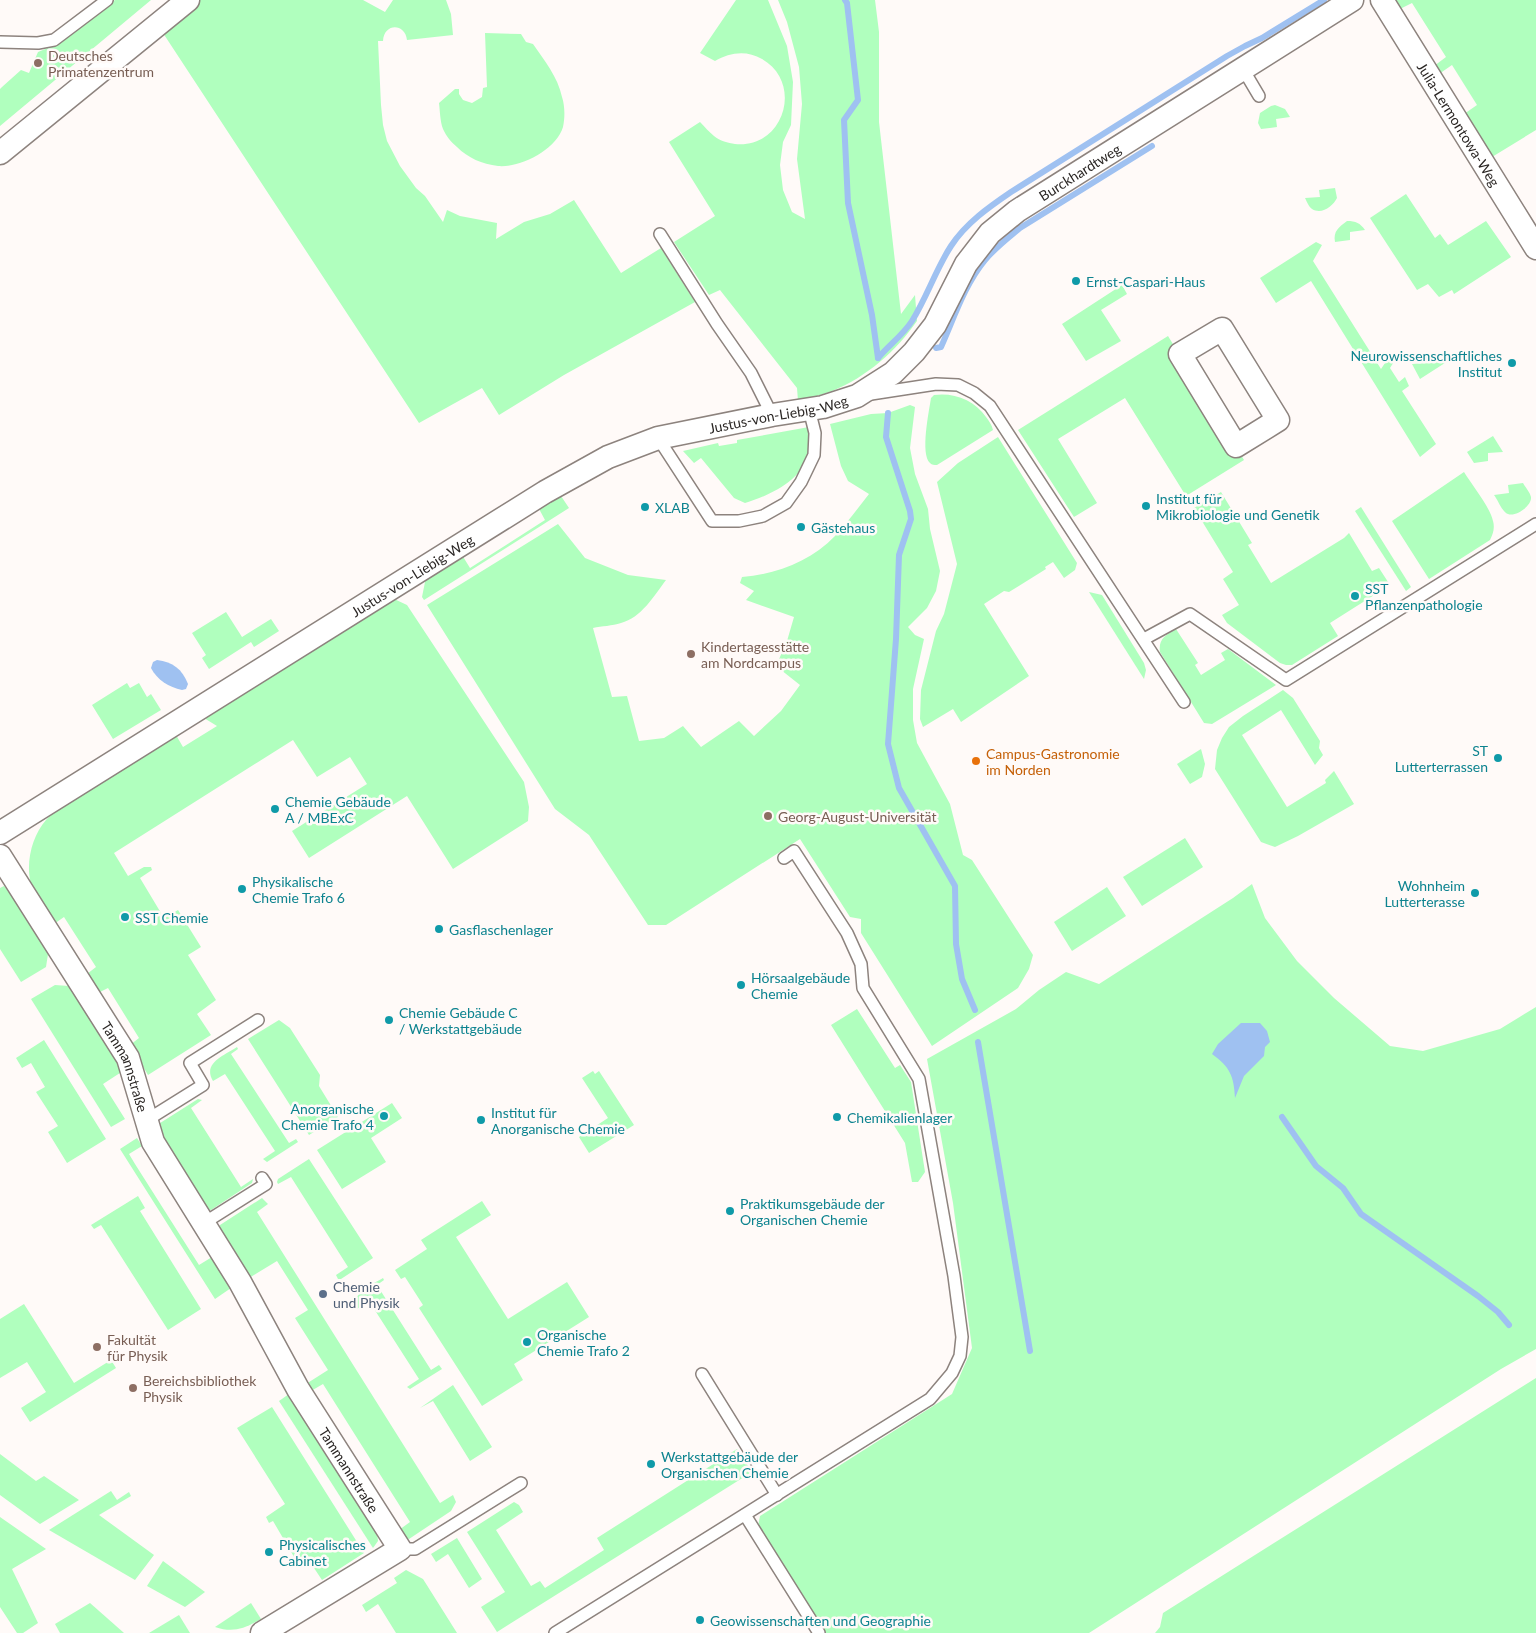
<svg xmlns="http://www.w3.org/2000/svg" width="1536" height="1633" viewBox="0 0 1536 1633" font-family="Lato,sans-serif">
<rect width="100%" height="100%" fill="#fffaf8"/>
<g fill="#b0ffbe">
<polygon points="115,0 151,0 0,126 0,89 2,87 21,70 29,73 38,52 55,45"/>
<path d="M197,0h166l22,12 8,-12h53l5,14 2,21 -46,5c-2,-17 -23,-17 -24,1h-5l3,64 2,20 4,16 13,25 16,22 9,8 18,26 4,-12 13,6 37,7 -1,16 28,-17 26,-8 24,-14 47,73 40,-25 34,54 -131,73 -65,40 -17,-27 -63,35 -258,-393z"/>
<path d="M736,0h32l19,46 6,36 -2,43 -8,17 -3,23 3,25 9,22 13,7 -8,-60 5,-55 -3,-37 -12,-45 -9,-22h97l4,32v90l22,192 14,-19 2,26c-21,30 -50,56 -85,70 -11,4 -23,7 -34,10l-1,-13 -77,-98 -11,5 -35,-53 41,-26 -46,-74 31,-20c5,5 9,10 14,14 6,5 14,7 21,8 49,5 69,-61 27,-85 -15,-9 -32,-7 -47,2l-15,-8z"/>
<polygon points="1394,0 1536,0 1536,130 1492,157 1464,114 1477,105 1452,65 1439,74 1434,66 1446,57 1412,3 1398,10"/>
<path d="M485,33l36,1 5,8 7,2c11,16 25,33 29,53 3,9 3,21 1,30 -7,23 -43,41 -65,39 -16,-2 -30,-8 -41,-19 -5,-4 -11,-11 -14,-18 -3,-8 -3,-18 -4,-26l16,-14h4v5l4,6 9,3 10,-6 1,-9 4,-1z"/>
<polygon points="1275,105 1285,109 1290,117 1276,119 1277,127 1261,129 1258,123 1260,113 1271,106"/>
<path d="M1335,188l2,10c-4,8 -15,17 -25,11 -3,-2 -5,-7 -7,-11l15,-1 -1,-7z"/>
<polygon points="1406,194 1435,238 1440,234 1448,245 1486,221 1511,257 1454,294 1452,290 1439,297 1428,284 1417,290 1370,218"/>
<path d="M1347,221c9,0 13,2 18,9l-15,2v8l-15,2c-2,-11 4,-15 12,-21z"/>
<polygon points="1316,242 1322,245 1313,261 1381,369 1391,354 1395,360 1390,368 1399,382 1405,377 1409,386 1402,391 1436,444 1420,457 1311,281 1276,303 1260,278"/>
<polygon points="1122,285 1127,294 1101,310 1121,341 1086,361 1062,324"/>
<polygon points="1168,336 1244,460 1186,496 1125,398 1058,439 1097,503 1074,517 1018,430"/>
<polygon points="1443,354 1448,361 1420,379 1412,364 1427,363 1427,355"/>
<path d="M934,395c19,-3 41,5 52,22 3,4 6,8 7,13l-56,35c-3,0 -5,0 -7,-2 -10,-9 -1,-52 1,-65z"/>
<path d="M910,405l5,2 -5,41 5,26 13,35 2,20 10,42 -4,20 -9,17 -19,19 7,8 9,4 -11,50v31l4,23 33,61 13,51 9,5 61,95 -4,14 -11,19 -86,58 -71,-113v-14l-11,-2 -50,-78 -134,86h-18l-59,-90 -34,-26 -128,-204 131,-81 27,34 43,17 38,5c-12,16 -25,38 -45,43 -9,3 -19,3 -28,5l19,69 15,-1 12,45 25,-3 19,-12 18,21 38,-26 15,15 27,-25 19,-26 -24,-19 11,-25 7,-24 -48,-17 8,-9 -14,-8 2,-6c35,-3 69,-16 93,-41 12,-13 23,-28 34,-42l-21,-13 -7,-15 -11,-42 41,-10 17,-1z"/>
<path d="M809,427c0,8 3,17 1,24 -7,29 -39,44 -65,52l-11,-5 -33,-40 -7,5 -11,-12 35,-8 1,3 18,-3v-3z"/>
<polygon points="1493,436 1503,452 1488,453 1488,461 1474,463 1467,452"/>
<polygon points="998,437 1077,563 1075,570 1064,578 1053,562 1045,567 1046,569 1009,592 1004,591 984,604 1029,676 961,722 953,709 923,727 920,719 921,690 936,631 944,614 957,564 937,482 958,463"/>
<path d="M1464,472c8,13 26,35 29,49 2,7 0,13 -3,19l-61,39 -37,-58z"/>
<path d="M1523,483c2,4 7,9 8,14 1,9 -15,20 -23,17 -6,-2 -10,-14 -14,-19l15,-2 -1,-8z"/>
<polygon points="1221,492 1252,543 1248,545 1271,583 1344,538 1349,533 1372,571 1379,568 1390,585 1330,623 1338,636 1292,665 1286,665 1280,663 1227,623 1222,615 1239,605 1223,579 1233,572 1194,508"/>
<polygon points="559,493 569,508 424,600 422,597 426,577 462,555 470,568 545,520 538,507"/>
<polygon points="1361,507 1411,587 1406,591 1355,511"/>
<polygon points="1089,592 1102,595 1144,663 1146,670 1144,679"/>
<path d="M392,598l15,7 117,177 5,25 -1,14 -75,48 -46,-73 -98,62 -17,-27 75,-47 -17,-27 -33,20 -24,-37 -179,113 14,23 16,-9h7l1,3 -12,8 24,40 14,-8 23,37 -13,8 28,45 -19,14 14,21 -63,40 -18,-30 9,-7 -31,-50 -8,4 -13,-18 9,-7 -32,-50 -10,7c-6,-10 -14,-20 -19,-30 -12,-22 -5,-56 11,-74 3,-4 8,-7 12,-11l118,-74 7,12 34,-21 -13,-8z"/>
<polygon points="226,612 242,637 271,619 279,631 254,647 251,642 209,669 202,658 206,655 192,633"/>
<path d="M1176,629l22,34 -3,2 6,10 24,-15 -4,-7 7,-4 48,36 -64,39 -8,-1 -44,-71c-2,-13 6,-17 16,-23z"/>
<polygon points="127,683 130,688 139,683 147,697 151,694 161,710 113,739 92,705"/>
<polygon points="1283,690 1293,698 1320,741 1319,748 1323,755 1315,765 1281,710 1242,735 1287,807 1326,783 1325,780 1334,771 1354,804 1298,836 1275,847 1261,842 1215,769 1217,750 1222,738 1229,727 1243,716"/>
<polygon points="1201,749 1205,764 1202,777 1190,784 1177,764"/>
<polygon points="1185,838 1203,867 1142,906 1123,877"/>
<polygon points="1252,884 1265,918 1297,961 1334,998 1390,1046 1423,1051 1500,1029 1536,1007 1536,1349 1501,1369 1089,1633 826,1633 758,1526 760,1516 952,1394 972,1348 953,1203 927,1059 1016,1009 1039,990 1066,972 1099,984 1233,898"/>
<polygon points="4,886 16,900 48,954 46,967 21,982 0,949 0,888"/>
<polygon points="1107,887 1126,916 1072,951 1054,922"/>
<polygon points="55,985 69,986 123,1071 103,1084 125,1119 111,1127 31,999"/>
<polygon points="857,1009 895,1068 900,1065 911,1082 925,1172 918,1182 912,1182 905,1143 831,1025"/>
<polygon points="279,1020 290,1028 320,1075 319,1086 338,1117 309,1135 248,1039"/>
<polygon points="44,1040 106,1139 67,1163 48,1132 58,1126 36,1092 45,1087 31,1063 22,1068 16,1058"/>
<path d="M237,1047l1,2 -7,5 58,89 7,-4 2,3 -31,20 -4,-3 12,-8 -50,-77 -12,7c-11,-18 12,-26 24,-34z"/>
<polygon points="593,1071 595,1074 599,1071 634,1125 589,1153 579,1137 608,1118 582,1078"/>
<polygon points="198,1099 202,1100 191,1108 241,1187 253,1179 252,1183 211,1210 206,1209 156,1131 157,1125"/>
<polygon points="392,1103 402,1118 371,1138 386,1162 342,1189 317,1150"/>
<polygon points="137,1138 142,1146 129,1154 135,1164 199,1265 212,1257 231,1288 215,1299 120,1149"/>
<polygon points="309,1159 373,1258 341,1279 338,1279 336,1275 348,1267 291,1177 278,1184 277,1182 278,1179"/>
<polygon points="138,1196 145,1208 140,1211 201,1309 168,1330 101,1225 94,1229 91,1225"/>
<polygon points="262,1198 268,1204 257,1212 440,1503 453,1495 456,1502 451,1511 409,1539 404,1537 399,1530 410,1522 323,1384 311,1391 306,1384 328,1370 295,1318 308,1310 277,1261 249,1278 218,1229 220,1225"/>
<polygon points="482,1201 491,1215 456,1237 508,1319 567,1282 589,1317 514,1364 523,1380 482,1406 419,1308 423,1305 405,1277 401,1279 395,1270 427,1249 421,1240"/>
<path d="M383,1278l1,2 -7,5 54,85 8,-5 3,4 -32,20 -3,-2 12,-8 -50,-78 -12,8c-8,-15 16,-25 26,-31z"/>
<polygon points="24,1304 74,1383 111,1360 116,1368 30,1422 21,1408 46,1392 27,1362 0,1378 0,1319"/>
<polygon points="1536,1378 1536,1633 1155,1633 1160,1627 1163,1613"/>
<polygon points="453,1385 492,1447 470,1461 433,1401 420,1408"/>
<polygon points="289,1394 377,1533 378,1541 373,1548 279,1401"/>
<polygon points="272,1407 364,1553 322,1580 306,1556 297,1562 273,1521 269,1523 266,1517 285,1504 237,1428"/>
<polygon points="737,1449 752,1472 497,1632 481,1607 505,1592 467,1532 514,1502 519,1505 523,1512 496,1530 531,1586 540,1581 545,1588 604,1550 597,1538"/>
<polygon points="0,1454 36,1481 44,1476 79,1500 40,1524 0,1495"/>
<polygon points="111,1491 117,1500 129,1492 131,1496 99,1515 154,1555 135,1580 49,1530"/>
<polygon points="0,1517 46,1549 12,1569 38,1623 23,1633 17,1633 0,1607"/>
<polygon points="457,1538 482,1579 469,1588 448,1554 436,1562 431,1554"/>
<polygon points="163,1561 205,1592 185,1607 147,1586"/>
<polygon points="406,1570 423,1579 457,1633 396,1633 378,1604 366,1612 362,1605 397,1583 394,1578"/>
<polygon points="90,1603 124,1633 60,1633 55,1624"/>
<path d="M251,1603l10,16c-17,10 -28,14 -46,8z"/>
<polygon points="179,1615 190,1633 149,1633"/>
</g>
<g fill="#9fc1f1">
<path d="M157,660c16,2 25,9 31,24l-2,5 -4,1c-13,-3 -25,-10 -31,-22l2,-6z"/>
<path d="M1241,1023h19l7,8 3,11 -5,5 -1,9 -20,20 -9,22c-1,-22 -5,-31 -23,-44l6,-10z"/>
</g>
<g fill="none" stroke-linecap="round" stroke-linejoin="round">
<g stroke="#9fc1f1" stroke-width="6">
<polyline points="845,0 847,3 858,100 844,120 848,203 872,315 878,358"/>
<path d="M936,348l5,-1c13,-29 24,-63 44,-87 10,-12 23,-22 35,-32l132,-82"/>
<path d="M878,358c11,-13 25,-23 34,-37 15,-24 24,-52 39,-75 15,-23 38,-39 60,-54l216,-136 18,-10 17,-8 62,-38"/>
<polyline points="888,413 886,437 910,511 911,519 899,555 896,639 888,744 899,788 955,886 956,944 962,979 975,1010"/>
<polyline points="978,1042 1030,1351"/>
<polyline points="1282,1117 1316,1166 1343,1188 1361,1214 1478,1296 1498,1312 1509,1325"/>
</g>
<g stroke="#8d837e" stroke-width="14">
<g id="lane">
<polyline points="0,42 38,43 54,40 107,0"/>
<polyline points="1243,69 1259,96"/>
<polyline points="660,234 717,324 751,373 772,415"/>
<polyline points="871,394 936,384 958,385 974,393 990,406 1184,702"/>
<polyline points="658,438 712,521 739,521 763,516 786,503 801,482 814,455 815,433 809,409"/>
<polyline points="1144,639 1190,614 1286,680 1536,524"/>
<polyline points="147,1120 203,1085 190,1063 258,1020"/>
<polyline points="204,1223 266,1184 262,1178"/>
<polyline points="702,1374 777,1495"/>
<polyline points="745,1515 819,1633"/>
<polyline points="400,1549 415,1549 521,1483"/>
<polyline points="555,1633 930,1399 952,1373 960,1356 962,1337 954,1276 919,1079 863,988 861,964 847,933 794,851 784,858"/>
</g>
</g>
<g stroke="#8d837e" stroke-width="25">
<g id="street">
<path id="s1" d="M1382,0l154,248"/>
<polyline points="0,153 188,0"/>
<polygon points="1222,329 1278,420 1236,446 1180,354"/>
<path id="s2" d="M0,833l545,-341 63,-35 50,-19 114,-23 51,-8 34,-11 36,-23 21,-21 21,-27 31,-61 24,-31 27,-22 335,-211"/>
<path id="s3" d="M0,856l128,202 25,84 87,140 58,107 102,160 -138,84"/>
</g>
</g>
<use href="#lane" stroke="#fff" stroke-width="11"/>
<use href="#street" stroke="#fff" stroke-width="22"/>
</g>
<g fill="#8d6e63" stroke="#fffaf8" stroke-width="2">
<circle cx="38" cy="63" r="5"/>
<circle cx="691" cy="654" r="5"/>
<circle cx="768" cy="816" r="5"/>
<circle cx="97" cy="1347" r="5"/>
<circle cx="133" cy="1388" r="5"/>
</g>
<g fill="#0f9aa8" stroke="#fffaf8" stroke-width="2">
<circle cx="1076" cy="281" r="5"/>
<circle cx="1512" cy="363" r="5"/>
<circle cx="1146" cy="506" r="5"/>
<circle cx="645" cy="507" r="5"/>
<circle cx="801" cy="527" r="5"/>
<circle cx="1355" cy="596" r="5"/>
<circle cx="1498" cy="758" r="5"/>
<circle cx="275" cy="809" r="5"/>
<circle cx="242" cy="889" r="5"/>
<circle cx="1475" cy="893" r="5"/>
<circle cx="125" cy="917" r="5"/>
<circle cx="439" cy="929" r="5"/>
<circle cx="741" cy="985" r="5"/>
<circle cx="389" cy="1020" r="5"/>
<circle cx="384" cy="1116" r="5"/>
<circle cx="837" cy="1117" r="5"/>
<circle cx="481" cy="1120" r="5"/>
<circle cx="730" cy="1211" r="5"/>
<circle cx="527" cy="1342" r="5"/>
<circle cx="651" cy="1464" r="5"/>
<circle cx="269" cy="1552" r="5"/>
<circle cx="700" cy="1620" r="5"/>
</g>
<circle fill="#e8710a" stroke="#fffaf8" stroke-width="2" cx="976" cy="761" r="5"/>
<circle fill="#5c6f8a" stroke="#fffaf8" stroke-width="2" cx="323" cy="1294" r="5"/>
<g text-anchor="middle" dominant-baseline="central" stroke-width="5" stroke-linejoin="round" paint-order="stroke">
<g font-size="14" fill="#785e54" stroke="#fffaf8" text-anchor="start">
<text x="48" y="55">Deutsches<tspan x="48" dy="16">Primatenzentrum</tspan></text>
<text x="701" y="646">Kindertagesstätte<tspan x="701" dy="16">am Nordcampus</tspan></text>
<text x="778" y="816">Georg-August-Universität</text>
<text x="107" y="1339">Fakultät<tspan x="107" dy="16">für Physik</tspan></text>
<text x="143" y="1380">Bereichsbibliothek<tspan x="143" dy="16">Physik</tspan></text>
</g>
<g font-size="14" fill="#2b2725" stroke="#fffaf8">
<text stroke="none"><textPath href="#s1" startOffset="146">Julia-Lermontowa-Weg</textPath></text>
<text stroke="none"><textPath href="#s2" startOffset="1295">Burckhardtweg</textPath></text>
<text stroke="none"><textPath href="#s2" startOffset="891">Justus-von-Liebig-Weg</textPath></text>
<text stroke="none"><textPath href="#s2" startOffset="486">Justus-von-Liebig-Weg</textPath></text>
<text stroke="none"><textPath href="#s3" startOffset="246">Tammannstraße</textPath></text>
<text stroke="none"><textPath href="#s3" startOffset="709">Tammannstraße</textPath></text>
</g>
<g font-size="14" fill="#0d838f" stroke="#fffaf8" text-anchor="start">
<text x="1086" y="281">Ernst-Caspari-Haus</text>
<text x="1502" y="355" text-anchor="end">Neurowissenschaftliches<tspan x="1502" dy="16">Institut</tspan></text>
<text x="1156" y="498">Institut für<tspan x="1156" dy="16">Mikrobiologie und Genetik</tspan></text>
<text x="655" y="507">XLAB</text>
<text x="811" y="527">Gästehaus</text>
<text x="1365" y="588">SST<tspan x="1365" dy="16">Pflanzenpathologie</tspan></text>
<text x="1488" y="750" text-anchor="end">ST<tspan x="1488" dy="16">Lutterterrassen</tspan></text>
<text x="285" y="801">Chemie Gebäude<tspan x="285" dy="16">A / MBExC</tspan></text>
<text x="252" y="881">Physikalische<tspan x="252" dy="16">Chemie Trafo 6</tspan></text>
<text x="1465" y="885" text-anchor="end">Wohnheim<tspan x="1465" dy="16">Lutterterasse</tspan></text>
<text x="135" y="917">SST Chemie</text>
<text x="449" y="929">Gasflaschenlager</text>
<text x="751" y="977">Hörsaalgebäude<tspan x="751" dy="16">Chemie</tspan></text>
<text x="399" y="1012">Chemie Gebäude C<tspan x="399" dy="16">/ Werkstattgebäude</tspan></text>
<text x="374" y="1108" text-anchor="end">Anorganische<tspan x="374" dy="16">Chemie Trafo 4</tspan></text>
<text x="491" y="1112">Institut für<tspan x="491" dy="16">Anorganische Chemie</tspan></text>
<text x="847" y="1117">Chemikalienlager</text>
<text x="740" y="1203">Praktikumsgebäude der<tspan x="740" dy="16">Organischen Chemie</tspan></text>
<text x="537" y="1334">Organische<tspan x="537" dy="16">Chemie Trafo 2</tspan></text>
<text x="661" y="1456">Werkstattgebäude der<tspan x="661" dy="16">Organischen Chemie</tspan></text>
<text x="279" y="1544">Physicalisches<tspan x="279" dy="16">Cabinet</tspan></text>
<text x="710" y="1620">Geowissenschaften und Geographie</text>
</g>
<g font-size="14" fill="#c56008" stroke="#fffaf8" text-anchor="start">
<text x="986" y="753">Campus-Gastronomie<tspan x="986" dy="16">im Norden</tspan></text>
</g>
<g font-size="14" fill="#4e5e75" stroke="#fffaf8" text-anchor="start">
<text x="333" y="1286">Chemie<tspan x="333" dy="16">und Physik</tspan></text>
</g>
</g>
</svg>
